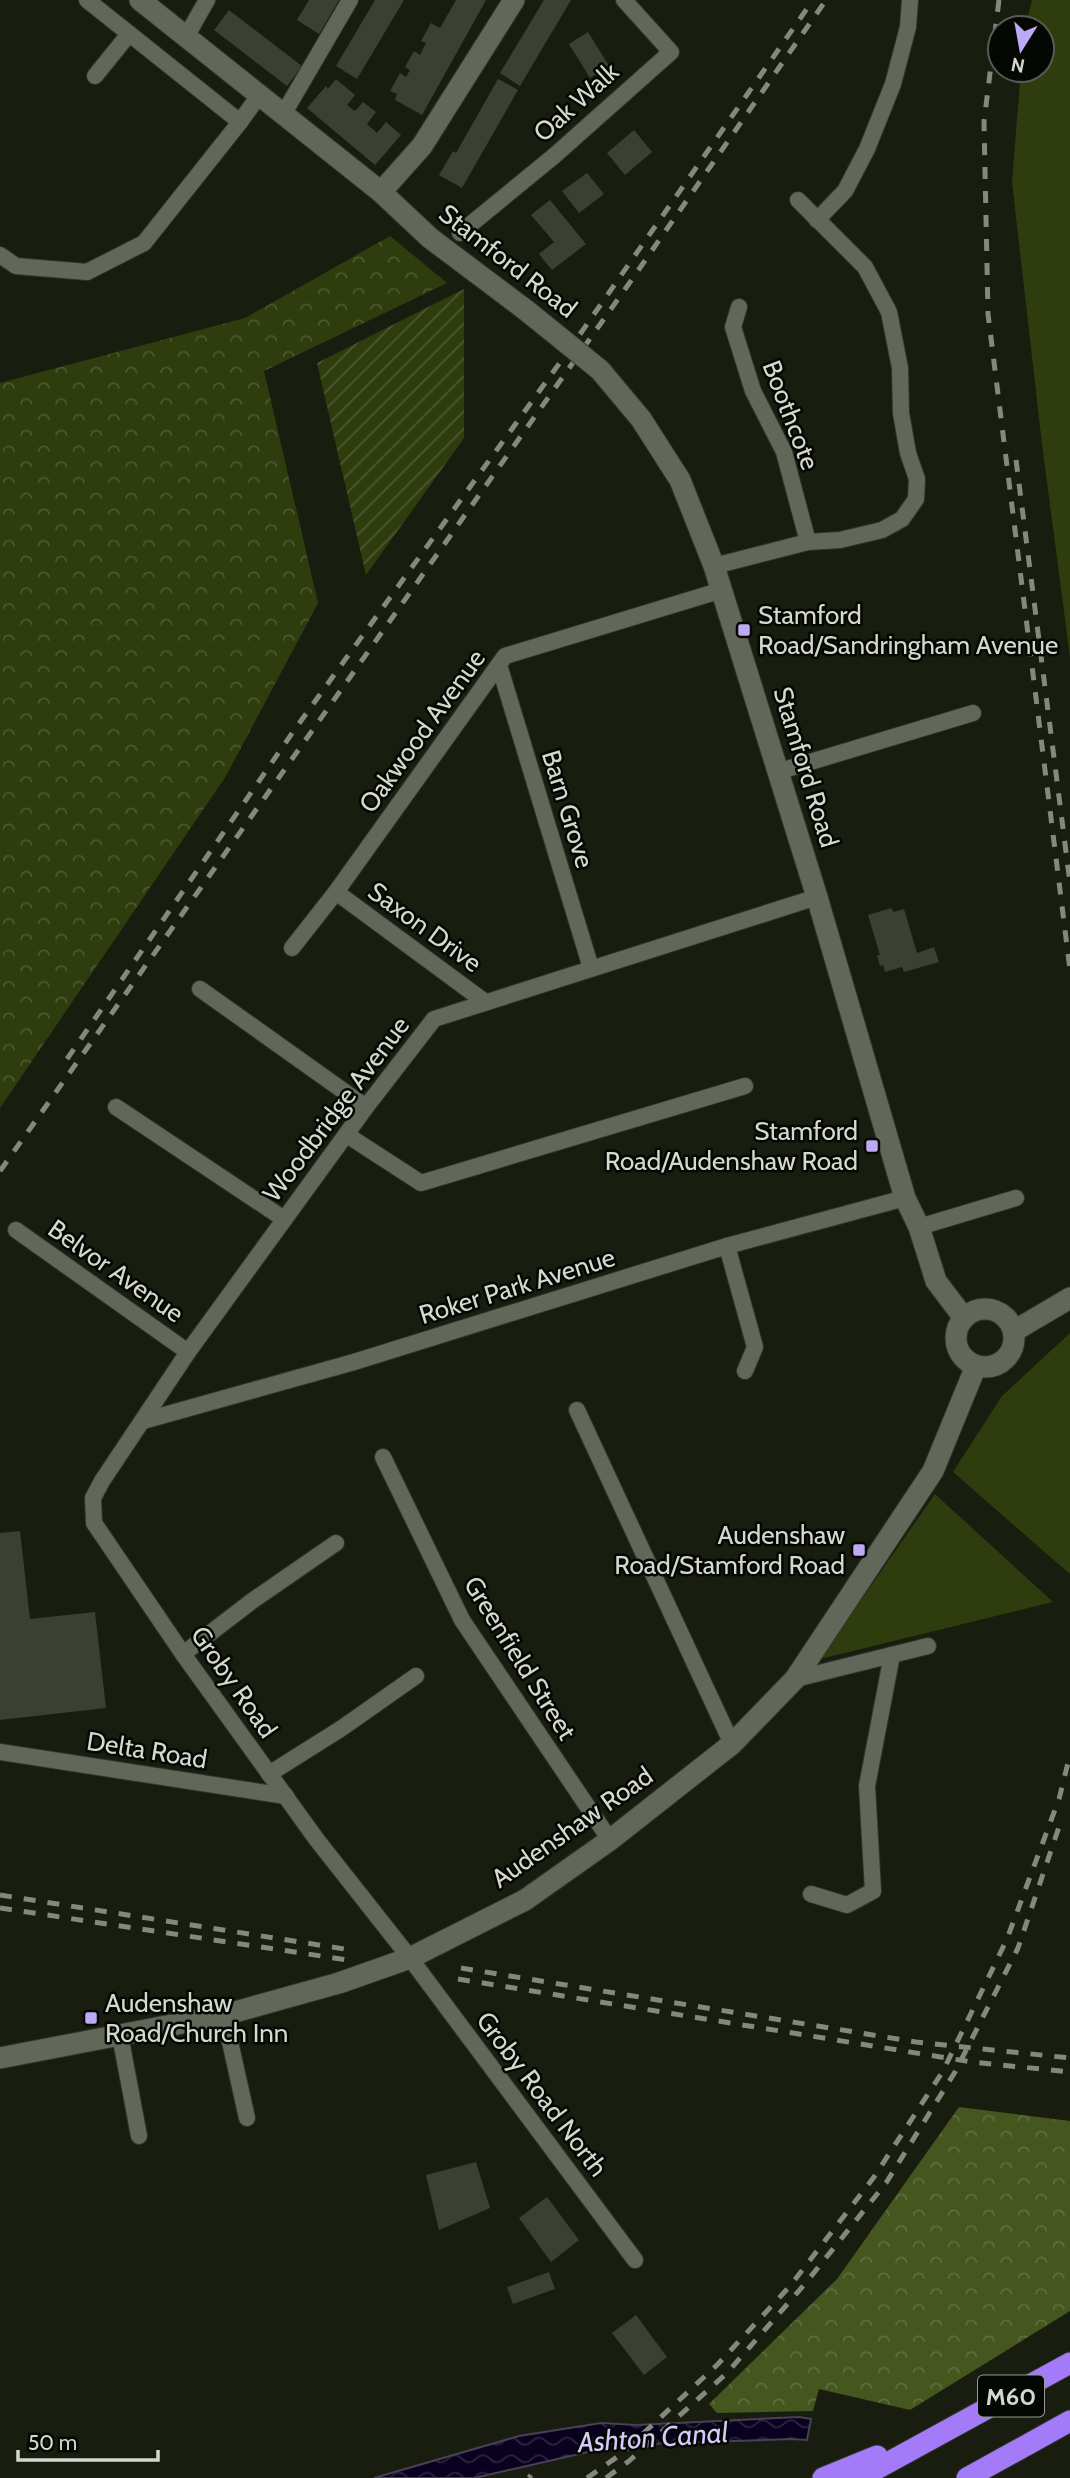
<svg xmlns="http://www.w3.org/2000/svg" width="1070" height="2478" viewBox="0 0 1070 2478" font-family="Cabin,sans-serif">
<defs>
<pattern id="forest-crowns" width="20" height="18" patternUnits="userSpaceOnUse" patternTransform="scale(1.75)"><rect width="20" height="18" fill="#45571e"/><path d="M2 6a3 3 0 1 1 6 0M12 15a3 3 0 1 1 6 0" fill="none" stroke="#5f6e3e"/></pattern>
<pattern id="park-crowns" width="20" height="18" patternUnits="userSpaceOnUse" patternTransform="scale(1.75)"><rect width="20" height="18" fill="#2f3d0e"/><path d="M2 6a3 3 0 1 1 6 0M12 15a3 3 0 1 1 6 0" fill="none" stroke="#4c5830"/></pattern>
<pattern id="garden-furrows" width="10" height="10" patternUnits="userSpaceOnUse" patternTransform="scale(1.75)"><rect width="10" height="10" fill="#2f3d0e"/><path d="M-1 1l2-2M0 10L10 0M9 11l2-2" fill="none" stroke="#4c5830"/></pattern>
<pattern id="water-waves" width="16" height="10" patternUnits="userSpaceOnUse" patternTransform="scale(1.75)"><rect width="16" height="10" fill="#0a0020"/><path d="M0 5q4-4 8 0t8 0" fill="none" stroke="#2d243f"/></pattern>
</defs>
<rect width="100%" height="100%" fill="#181d10"/>
<g fill="#2f3d0e">
<polygon points="1032,0 1070,0 1070,657 1042,444 1012,182 1021,70 1042,70 1042,28 1025,28"/>
<polygon points="1070,1333 1070,1574 953,1472 1002,1396"/>
<polygon points="935,1494 1053,1602 820,1659"/>
</g>
<polygon fill="url(#forest-crowns)" points="959,2107 1070,2121 1070,2311 910,2410 819,2389 813,2411 717,2413 709,2404 837,2279"/>
<polygon fill="url(#park-crowns)" points="390,236 447,283 264,371 318,603 226,776 0,1108 0,383 245,318"/>
<polygon fill="url(#garden-furrows)" points="464,289 464,438 366,575 317,363"/>
<polygon fill="url(#water-waves)" stroke="#474154" stroke-width="2" points="799,2417 811,2419 807,2440 791,2439 620,2445 612,2444 597,2450 474,2478 374,2478 519,2436 601,2423 636,2425"/>
<g fill="#3b4032">
<polygon points="309,0 339,0 319,34 297,20"/>
<polygon points="375,0 404,0 357,79 336,66"/>
<polygon points="456,0 486,0 422,115 395,100 397,94 390,91 400,73 406,77 410,70 405,67 414,51 420,55 426,43 421,41 431,23 440,28"/>
<polygon points="544,0 571,0 520,86 500,73"/>
<polygon points="229,10 302,66 287,86 214,30"/>
<polygon points="588,32 609,66 590,78 569,44"/>
<polygon points="336,79 355,95 347,105 355,111 363,102 376,112 367,124 377,133 386,122 401,135 375,165 307,108 326,86 328,89"/>
<polygon points="498,79 518,90 462,188 439,175 453,151 456,153"/>
<polygon points="634,130 652,152 625,175 607,153"/>
<polygon points="587,173 604,194 579,213 562,191"/>
<polygon points="550,200 586,244 552,270 539,254 554,242 531,215"/>
<polygon points="891,908 894,912 904,909 917,953 934,947 939,962 904,972 902,967 885,972 883,965 880,966 877,955 880,955 868,915"/>
<polygon points="20,1531 30,1619 95,1612 106,1708 0,1720 0,1533"/>
<polygon points="476,2162 490,2208 439,2230 426,2175"/>
<polygon points="547,2197 579,2240 551,2262 519,2218"/>
<polygon points="549,2272 555,2289 513,2304 507,2287"/>
<polygon points="636,2315 667,2357 644,2375 612,2333"/>
</g>
<g fill="none" stroke-linecap="round" stroke-linejoin="round">
<g stroke="#32352e" stroke-width="18">
<g id="street">
<polyline points="87,0 240,122"/>
<polyline points="186,37 207,0"/>
<polyline points="95,76 129,34"/>
<polyline points="284,113 350,0"/>
<polyline points="817,220 845,191 867,149 893,84 908,27 910,0"/>
<polyline points="460,233 554,156 671,52 624,0"/>
<polyline points="0,255 16,266 87,272 144,243 240,122 260,94"/>
<polyline points="739,307 733,327 753,391 784,452 808,542"/>
<polyline points="714,566 808,542 840,540 882,530 902,519 916,499 917,479 908,453 901,413 900,368 889,312 865,267 798,200"/>
<polyline points="499,665 591,968"/>
<polyline points="777,772 973,713"/>
<polyline points="336,892 485,1002"/>
<polyline points="292,948 336,892 505,656 722,590"/>
<polyline points="200,989 366,1107"/>
<polyline points="116,1107 284,1219"/>
<polyline points="347,1135 421,1183 745,1086"/>
<polyline points="919,1227 1016,1198"/>
<polyline points="16,1230 188,1352"/>
<polyline points="727,1246 755,1347 745,1371"/>
<polyline points="577,1410 732,1744"/>
<polyline points="143,1421 354,1362 727,1246 905,1198"/>
<polyline points="383,1457 462,1620 610,1840"/>
<polyline points="183,1654 252,1601 336,1543"/>
<polyline points="795,1679 928,1646"/>
<polyline points="0,1752 286,1796"/>
<polyline points="269,1774 342,1728 416,1676"/>
<polyline points="811,1894 847,1905 873,1891 867,1786 892,1655"/>
<polyline points="224,2015 247,2118"/>
<polyline points="120,2035 139,2136"/>
<polyline points="635,2260 410,1958 317,1840 183,1654 94,1523 93,1498 102,1481 188,1352 366,1107 434,1019 817,897"/>
</g>
</g>
<g stroke="#32352e" stroke-width="23">
<g id="secondary">
<polyline points="140,0 381,192 430,238 527,311"/>
<polyline points="381,192 422,146 514,0"/>
<polyline points="600,370 641,419 680,480 714,566 817,897 905,1198 919,1227 936,1281 964,1318"/>
<circle cx="985" cy="1338" r="29"/>
<polyline points="1014,1331 1070,1298"/>
<polyline points="0,2058 224,2015 339,1983 410,1958 525,1900 610,1840 732,1744 795,1679 933,1471 976,1366"/>
</g>
</g>
<g stroke="#32352e" stroke-width="23">
<g id="highway">
<polyline points="823,2478 877,2456"/>
<polyline points="860,2478 1070,2363"/>
<polyline points="967,2478 1070,2421"/>
</g>
</g>
<use href="#street" stroke="#626859" stroke-width="16"/>
<use href="#secondary" stroke="#626859" stroke-width="21"/>
<use href="#highway" stroke="#a37bf8" stroke-width="21"/>
<g stroke="#84887d" stroke-width="5" stroke-dasharray="12 12" stroke-linecap="butt">
<polyline points="999,0 984,122 988,314 1070,970"/>
<polyline points="1016,460 1070,883"/>
<polyline points="67,1059 295,729 569,350 813,0"/>
<polyline points="0,1171 628,285 826,0"/>
<polyline points="0,1895 351,1950"/>
<polyline points="0,1908 348,1960"/>
<polyline points="461,1968 916,2042 1070,2058"/>
<polyline points="458,1979 972,2062 1070,2072"/>
<polyline points="529,2478 531,2475"/>
<polyline points="587,2478 620,2455 718,2364 790,2286 874,2177 943,2071 1007,1939 1059,1799 1070,1755"/>
<polyline points="606,2478 629,2461 727,2373 804,2285 886,2183 955,2072 1018,1948 1059,1827"/>
</g>
<g stroke="#32352e" stroke-width="23" stroke-linecap="butt">
<polyline id="secondary-bridge" points="527,311 600,370"/>
</g>
<use href="#secondary-bridge" stroke="#626859" stroke-width="21"/>
</g>
<g fill="#bda9f5" stroke="#050703" stroke-width="2.5">
<rect x="737" y="623" width="14" height="14" rx="3.5"/>
<rect x="865" y="1139" width="14" height="14" rx="3.5"/>
<rect x="852" y="1543" width="14" height="14" rx="3.5"/>
<rect x="84" y="2011" width="14" height="14" rx="3.5"/>
</g>
<g text-anchor="middle" dominant-baseline="central" stroke-width="5" stroke-linejoin="round" paint-order="stroke">
<rect fill="#050703" stroke="#979992" stroke-width="2" x="978" y="2375.5" width="66" height="41" rx="5"/>
<g font-size="24" font-weight="bold" fill="#d5d8cf">
<text x="1011" y="2396">M60</text>
</g>
<g font-size="26" fill="#d5d8cf" stroke="#050703">
<text transform="translate(576 102) rotate(-42)">Oak Walk</text>
<text transform="translate(508 261) rotate(38)">Stamford Road</text>
<text transform="translate(791 415) rotate(69)">Boothcote</text>
<text transform="translate(422 731) rotate(-54)">Oakwood Avenue</text>
<text transform="translate(806 767) rotate(73)">Stamford Road</text>
<text transform="translate(568 809) rotate(73)">Barn Grove</text>
<text transform="translate(425 927) rotate(36)">Saxon Drive</text>
<text transform="translate(336 1109) rotate(-53)">Woodbridge Avenue</text>
<text transform="translate(116 1271) rotate(35)">Belvor Avenue</text>
<text transform="translate(517 1286) rotate(-17)">Roker Park Avenue</text>
<text transform="translate(520 1658) rotate(58)">Greenfield Street</text>
<text transform="translate(234 1682) rotate(55)">Groby Road</text>
<text transform="translate(147 1750) rotate(9)">Delta Road</text>
<text transform="translate(572 1827) rotate(-35)">Audenshaw Road</text>
<text transform="translate(542 2094) rotate(53)">Groby Road North</text>
</g>
<g font-size="26" fill="#d5d8cf" stroke="#050703" text-anchor="start">
<text x="758" y="615">Stamford<tspan x="758" dy="30">Road/Sandringham Avenue</tspan></text>
<text x="858" y="1131" text-anchor="end">Stamford<tspan x="858" dy="30">Road/Audenshaw Road</tspan></text>
<text x="845" y="1535" text-anchor="end">Audenshaw<tspan x="845" dy="30">Road/Stamford Road</tspan></text>
<text x="105" y="2003">Audenshaw<tspan x="105" dy="30">Road/Church Inn</tspan></text>
</g>
<g font-size="28" font-style="italic" fill="#d5cafb" stroke="#050703">
<text transform="translate(653 2437) rotate(-4)">Ashton Canal</text>
</g>
</g>
<g transform="translate(1021 49) rotate(191)"><circle r="33" fill="#050703" stroke="#585b55" stroke-width="2"/>
<path d="M0-5L12 26L0 18L-12 26Z" fill="#bda9f5"/>
<text y="-10" font-size="19" font-weight="bold" text-anchor="middle" fill="#d5d8cf">N</text>
</g>
<path d="M18 2450v10h140v-10" fill="none" stroke="#d5d8cf" stroke-width="3.5"/>
<text x="28" y="2450" font-size="21" fill="#d5d8cf" stroke="#050703" stroke-width="5" paint-order="stroke">50 m</text>
</svg>
